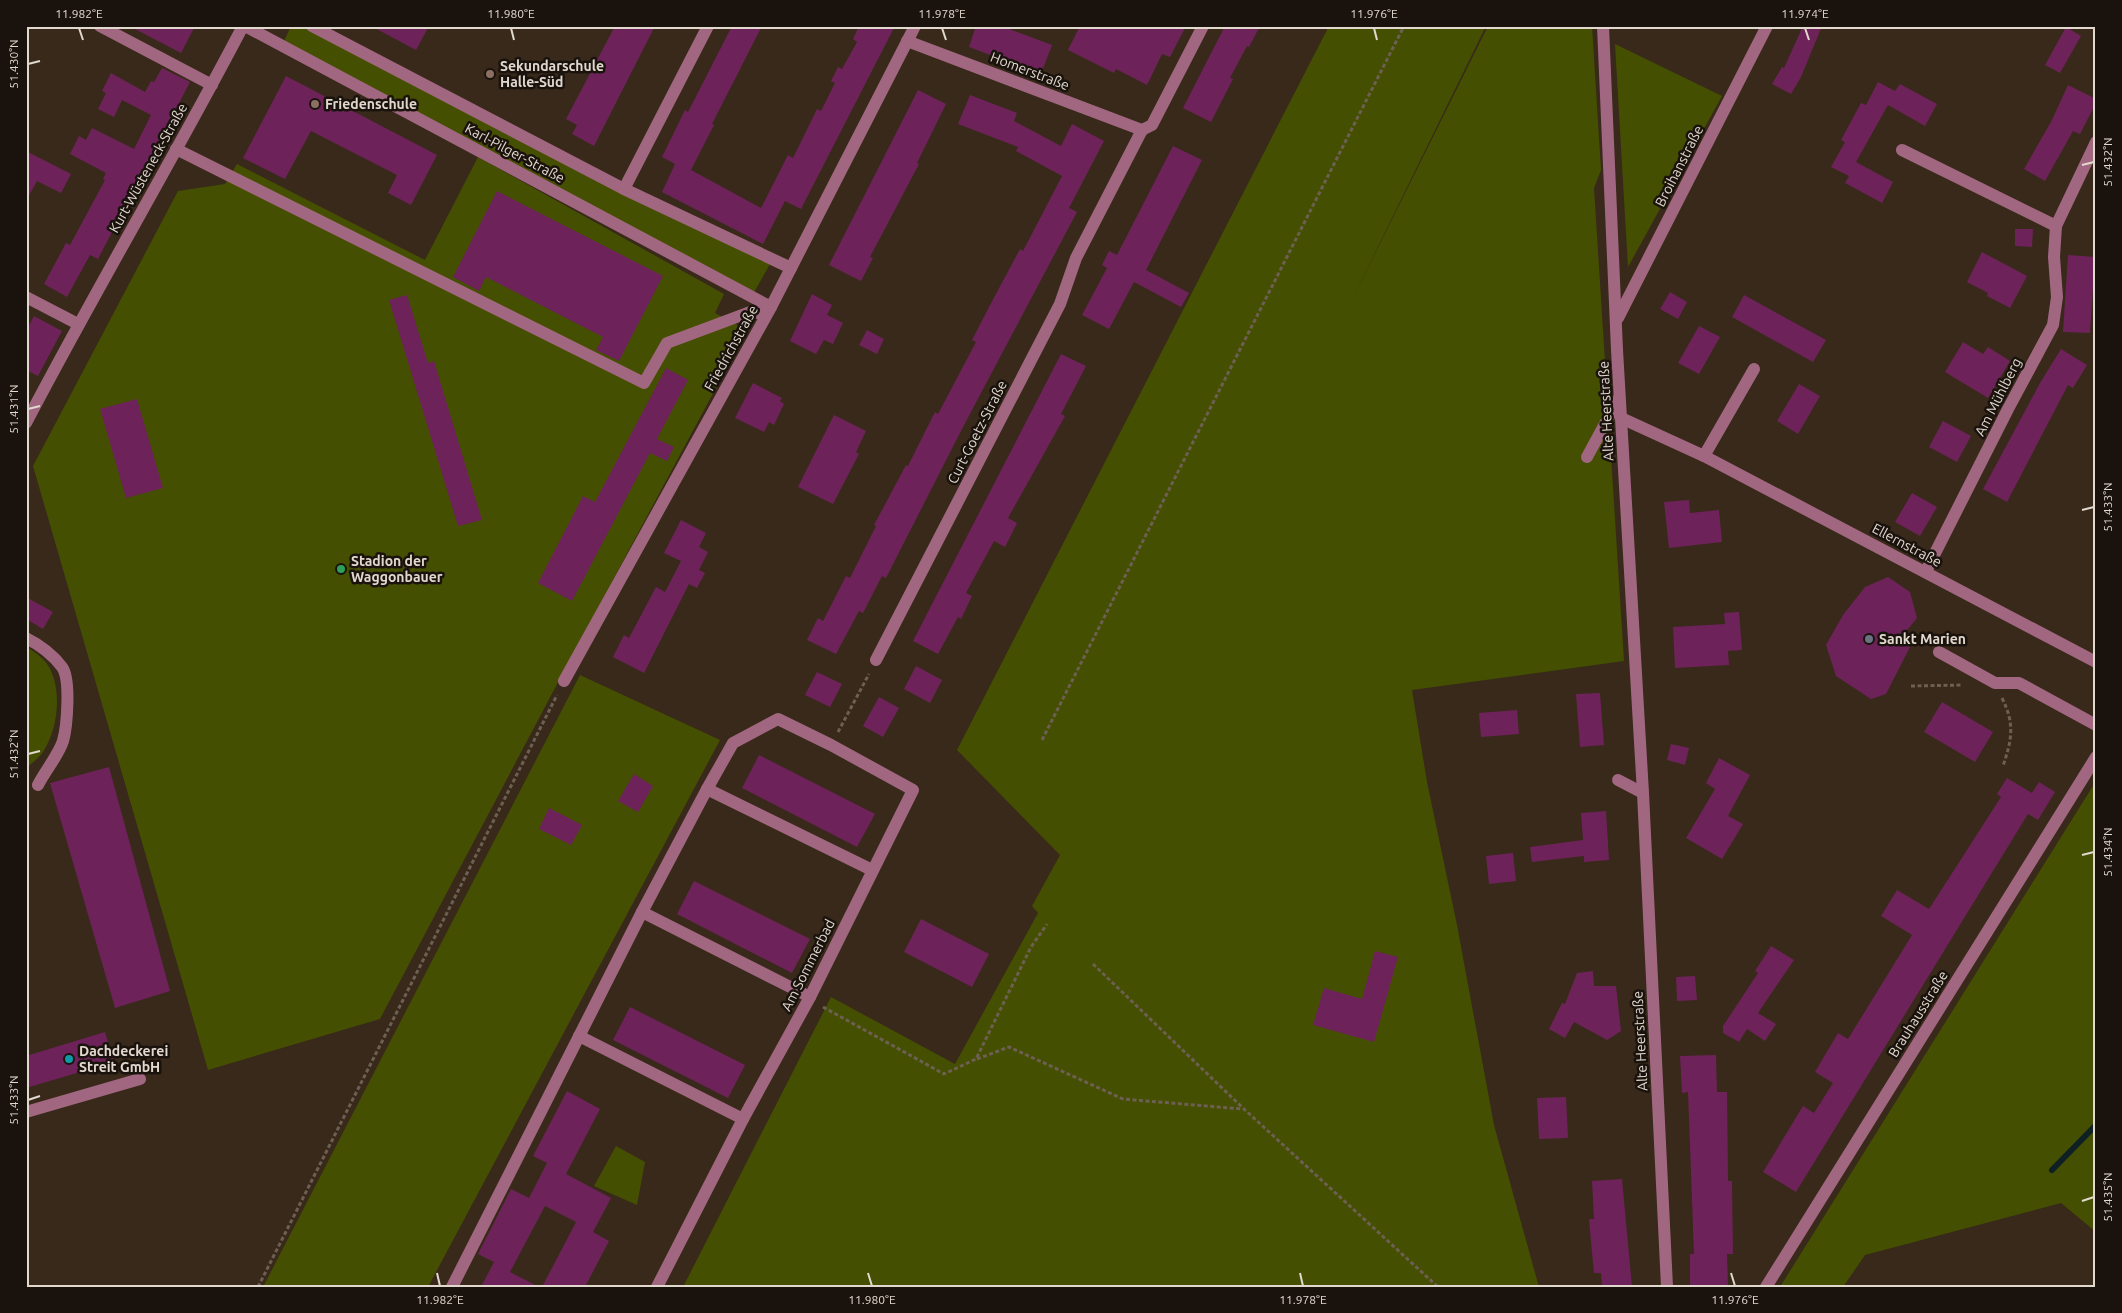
<svg xmlns="http://www.w3.org/2000/svg" width="2122" height="1313" viewBox="0 0 2122 1313" font-family="Ubuntu,sans-serif">
<rect width="100%" height="100%" fill="#38291a"/>
<g fill="#454f01">
<polygon points="291,26 303,26 581,171 770,264 752,296 284,41"/>
<polygon points="1329,26 1486,26 1350,304 1488,26 1592,26 1601,170 1594,188 1624,661 1412,690 1427,782 1457,925 1494,1125 1539,1287 683,1287 831,997 955,1064 1038,913 1032,906 1060,855 957,750"/>
<polygon points="1615,44 1722,96 1628,267"/>
<polygon points="478,157 724,294 715,313 747,330 564,671 380,1019 208,1070 33,466 178,191 225,184 237,164 425,260"/>
<path d="M26,647c10,5 21,14 25,24 11,24 6,60 -8,81 -4,6 -11,11 -17,16z"/>
<polygon points="580,675 720,740 428,1287 263,1287"/>
<polygon points="2096,781 2096,1232 2061,1203 1865,1255 1843,1287 1780,1287"/>
<polygon points="616,1146 645,1162 637,1205 594,1186"/>
</g>
<g fill="none" stroke-linecap="round" stroke-linejoin="round">
<polyline stroke="#0e2024" stroke-width="6" points="2052,1170 2096,1125"/>
</g>
<g fill="#6d2359">
<polygon points="129,26 195,26 181,53"/>
<polygon points="371,26 429,26 416,50"/>
<polygon points="615,26 655,26 594,146 572,134 577,125 566,119"/>
<polygon points="732,26 762,26 712,124 714,125 691,170 761,208 788,155 793,158 817,109 821,111 835,83 831,81 838,67 842,69 857,42 853,39 859,26 895,26 801,209 785,201 763,244 662,192 675,164 662,157 685,110 688,112"/>
<polygon points="976,26 1001,26 1052,45 1041,74 969,47"/>
<polygon points="1080,26 1186,26 1170,57 1162,54 1147,85 1116,69 1114,73 1068,50"/>
<polygon points="1225,26 1260,26 1249,47 1247,46 1230,78 1233,79 1211,122 1183,108"/>
<polygon points="1803,26 1822,26 1801,77 1791,94 1772,84 1782,67 1784,68"/>
<polygon points="2066,27 2081,36 2060,73 2045,65"/>
<polygon points="162,68 190,82 98,259 90,255 67,297 44,284 66,243 70,245 105,180 103,179 106,173 70,154 79,136 86,140 92,128 134,149 151,115 122,100 114,117 98,109 106,93 102,91 111,73 145,92 151,81 154,82"/>
<polygon points="286,76 437,155 411,205 388,193 397,175 311,131 285,179 243,158"/>
<polygon points="1878,82 1895,91 1900,84 1937,104 1925,126 1888,105 1856,162 1893,182 1882,203 1845,183 1849,176 1831,167 1845,142 1841,140 1861,103 1866,105"/>
<polygon points="2068,85 2096,99 2096,103 2080,134 2073,131 2045,181 2024,169 2052,120"/>
<polygon points="918,90 946,104 917,163 919,164 870,257 873,258 861,281 829,265"/>
<polygon points="970,95 1017,113 1014,121 1061,146 1072,124 1104,141 1069,208 1077,212 963,427 886,578 882,576 863,613 859,611 836,654 807,640 818,618 823,621 846,576 850,578 876,526 874,525 906,465 908,466 935,412 938,414 976,342 972,340 989,307 1020,249 1023,251 1062,176 1016,151 1018,147 958,124"/>
<polygon points="1173,146 1202,160 1146,270 1189,293 1181,307 1134,282 1109,329 1082,315 1107,268 1102,265 1109,251 1117,255"/>
<polygon points="26,151 71,174 61,193 37,181 26,201"/>
<polygon points="497,191 663,276 619,361 596,350 603,337 486,277 479,291 453,277"/>
<polygon points="2015,229 2033,229 2032,247 2015,246"/>
<polygon points="1982,252 2027,276 2010,308 1987,296 1988,293 1967,282"/>
<polygon points="2068,255 2095,257 2090,333 2063,332"/>
<polygon points="1670,292 1687,302 1678,319 1660,309"/>
<polygon points="812,294 832,305 827,315 843,323 833,344 824,340 816,354 790,341"/>
<polygon points="407,295 428,363 434,361 482,520 458,526 389,300"/>
<polygon points="1744,295 1826,340 1813,362 1732,317"/>
<polygon points="34,316 62,331 38,376 26,370 26,331"/>
<polygon points="1699,326 1720,337 1699,374 1678,363"/>
<polygon points="867,330 884,339 877,354 859,345"/>
<polygon points="1963,342 1983,354 1988,347 2010,361 1988,398 1945,372"/>
<polygon points="2061,349 2087,365 2073,388 2068,385 2007,502 1983,489 2040,383"/>
<polygon points="1061,354 1086,366 1061,414 1065,416 1008,518 1017,523 1005,547 994,541 966,593 972,596 961,619 958,617 938,654 913,641"/>
<polygon points="666,368 688,380 657,439 674,447 667,461 650,453 572,601 538,583 583,496 595,502"/>
<polygon points="753,383 782,398 780,401 784,404 774,425 769,422 764,432 735,418"/>
<polygon points="1799,384 1820,396 1798,434 1777,421"/>
<polygon points="137,399 163,488 126,498 100,409"/>
<polygon points="834,415 866,431 856,452 859,454 833,504 798,487"/>
<polygon points="1943,421 1971,436 1957,462 1929,447"/>
<polygon points="1912,493 1937,507 1920,536 1895,522"/>
<polygon points="1689,500 1690,513 1719,510 1722,542 1669,548 1664,502"/>
<polygon points="681,520 706,533 699,547 708,552 699,570 705,573 697,588 689,584 644,673 613,657 624,635 629,638 656,587 665,592 681,561 664,553"/>
<polygon points="1888,577 1910,592 1917,618 1904,634 1911,645 1886,694 1871,699 1836,676 1826,645 1843,615 1865,587"/>
<polygon points="26,597 53,612 43,629 26,619"/>
<polygon points="1739,612 1742,650 1728,651 1729,665 1675,668 1673,627 1725,624 1724,613"/>
<polygon points="916,666 942,680 930,703 904,689"/>
<polygon points="817,672 842,684 830,707 805,695"/>
<polygon points="1600,693 1604,745 1580,747 1576,694"/>
<polygon points="879,697 899,708 883,737 863,726"/>
<polygon points="1942,702 1993,732 1975,762 1924,732"/>
<polygon points="1517,710 1519,734 1481,737 1479,713"/>
<polygon points="1671,744 1689,748 1685,765 1667,760"/>
<polygon points="759,755 875,814 857,847 742,788"/>
<polygon points="1719,758 1750,775 1728,816 1743,824 1722,859 1686,838 1715,789 1706,783"/>
<polygon points="109,767 170,991 115,1008 50,783"/>
<polygon points="634,774 653,786 638,812 618,801"/>
<polygon points="2007,778 2032,793 2039,782 2055,792 2038,820 2028,814 1796,1192 1763,1172 1803,1106 1814,1113 1833,1083 1815,1072 1838,1033 1848,1039 1912,935 1881,916 1897,890 1929,909 2001,797 1997,794"/>
<polygon points="549,808 582,825 571,845 539,829"/>
<polygon points="1606,811 1609,860 1584,862 1584,856 1532,862 1530,847 1583,840 1581,813"/>
<polygon points="1513,853 1516,881 1489,884 1486,856"/>
<polygon points="694,881 810,939 792,973 677,914"/>
<polygon points="921,919 989,954 972,987 904,952"/>
<polygon points="1771,946 1794,960 1758,1013 1776,1024 1765,1041 1747,1029 1739,1042 1723,1033 1723,1026 1758,973 1755,971"/>
<polygon points="1375,951 1398,957 1374,1042 1313,1025 1324,988 1362,999"/>
<polygon points="1593,971 1594,986 1616,986 1621,1031 1607,1040 1574,1022 1565,1038 1549,1029 1562,1003 1565,1004 1577,973"/>
<polygon points="1695,976 1697,1000 1677,1001 1676,977"/>
<polygon points="630,1007 745,1065 728,1098 613,1040"/>
<polygon points="105,1032 114,1062 26,1088 26,1056"/>
<polygon points="1716,1055 1717,1092 1727,1092 1728,1181 1732,1181 1733,1254 1727,1254 1728,1287 1690,1287 1690,1254 1694,1254 1688,1092 1682,1093 1680,1056"/>
<polygon points="567,1091 600,1109 566,1174 611,1198 593,1232 609,1241 585,1287 542,1287 576,1222 545,1206 510,1272 539,1287 481,1287 494,1262 478,1254 511,1189 529,1198 547,1163 533,1156"/>
<polygon points="1566,1097 1568,1138 1539,1139 1537,1098"/>
<polygon points="1622,1179 1632,1287 1602,1287 1601,1273 1594,1273 1591,1242 1589,1219 1594,1219 1592,1181"/>
</g>
<g fill="none" stroke-linecap="round" stroke-linejoin="round">
<g stroke="#6d6053" stroke-width="3" stroke-dasharray="4 2.5" stroke-linecap="butt">
<polyline points="1911,686 1963,685"/>
<path d="M2002,698c13,26 10,41 1,68"/>
<polyline points="838,732 869,674"/>
<polyline points="1042,740 1404,26"/>
<polyline points="1093,964 1244,1109 1438,1287"/>
<polyline points="823,1007 944,1074 976,1059 1031,947 1047,924"/>
<polyline points="977,1059 1009,1047 1123,1099 1242,1109"/>
<polyline points="258,1287 557,695"/>
</g>
<g stroke="#a26780" stroke-width="12">
<polyline points="100,26 212,85"/>
<polyline points="245,26 771,307"/>
<polyline points="312,26 624,189 791,268"/>
<polyline points="1603,26 1617,350 1643,793 1667,1287"/>
<polyline points="907,41 1142,130"/>
<polyline points="1142,130 1152,125 1203,26"/>
<polyline points="176,149 644,383 667,343 750,312 766,314"/>
<polyline points="1902,150 2056,226"/>
<polyline points="624,189 708,26"/>
<polyline points="26,297 78,324"/>
<polyline points="1618,318 1767,26"/>
<polyline points="1621,418 1704,456 2096,662"/>
<path d="M26,423c70,-134 147,-263 217,-397"/>
<polyline points="1704,456 1754,369"/>
<polyline points="1587,457 1619,398"/>
<polyline points="1926,571 2008,409 2053,325 2057,297 2054,257 2056,226 2096,142"/>
<path d="M26,638c14,7 27,17 36,29 9,12 5,60 1,74 -5,15 -18,30 -25,44"/>
<polyline points="1939,652 1995,683 2019,683 2096,725"/>
<polyline points="876,660 1060,304 1076,258 1142,130"/>
<polyline points="564,681 771,307 915,26"/>
<polyline points="1618,780 1643,793"/>
<polyline points="707,789 872,870"/>
<polyline points="642,912 810,997"/>
<polyline points="579,1036 743,1119"/>
<polyline points="26,1112 140,1079"/>
<polyline points="452,1287 642,912 707,789 733,743 778,719 831,745 913,790 810,997 743,1119 657,1287"/>
<polyline points="1766,1287 2096,757"/>
</g>
</g>
<path fill="none" stroke="#e1d8ce" stroke-width="2" d="M79,28l4,12M511,28l3,12M942,28l4,12M1374,28l3,12M1805,28l4,12M28,64l12,-3M2082,165l12,-3M28,409l12,-3M2082,510l12,-3M28,754l12,-3M2082,855l12,-3M28,1100l12,-4M2082,1201l12,-4M437,1273l3,13M868,1273l4,13M1300,1273l3,13M1731,1273l4,13"/>
<g fill="#8d6e63" stroke="#1a130d" stroke-width="2">
<circle cx="490" cy="74" r="5"/>
<circle cx="315" cy="104" r="5"/>
</g>
<circle fill="#2e9e5b" stroke="#1a130d" stroke-width="2" cx="341" cy="569" r="5"/>
<circle fill="#6b7280" stroke="#1a130d" stroke-width="2" cx="1869" cy="639" r="5"/>
<circle fill="#0f9aa8" stroke="#1a130d" stroke-width="2" cx="69" cy="1059" r="5"/>
<g text-anchor="middle" dominant-baseline="central" stroke-width="5" stroke-linejoin="round" paint-order="stroke">
<g font-size="14" font-weight="bold" fill="#e1d8ce" stroke="#1a130d" text-anchor="start">
<text x="500" y="66">Sekundarschule<tspan x="500" dy="16">Halle-Süd</tspan></text>
<text x="325" y="104">Friedenschule</text>
<text x="351" y="561">Stadion der<tspan x="351" dy="16">Waggonbauer</tspan></text>
<text x="1879" y="639">Sankt Marien</text>
<text x="79" y="1051">Dachdeckerei<tspan x="79" dy="16">Streit GmbH</tspan></text>
</g>
<g font-size="14" fill="#e1d8ce" stroke="#1a130d">
<text transform="translate(1030 71) rotate(21)">Homerstraße</text>
<text transform="translate(515 153) rotate(28)">Karl-Pilger-Straße</text>
<text transform="translate(1679 166) rotate(-63)">Broihanstraße</text>
<text transform="translate(148 168) rotate(-61)">Kurt-Wüsteneck-Straße</text>
<text transform="translate(731 348) rotate(-61)">Friedrichstraße</text>
<text transform="translate(1998 397) rotate(-63)">Am Mühlberg</text>
<text transform="translate(1606 411) rotate(-93)">Alte Heerstraße</text>
<text transform="translate(977 432) rotate(-63)">Curt-Goetz-Straße</text>
<text transform="translate(1907 545) rotate(28)">Ellernstraße</text>
<text transform="translate(808 965) rotate(-63)">Am Sommerbad</text>
<text transform="translate(1918 1014) rotate(-58)">Brauhausstraße</text>
<text transform="translate(1640 1041) rotate(-93)">Alte Heerstraße</text>
</g>
</g>
<rect width="2122" height="1313" fill="none" stroke="#1a130d" stroke-width="55"/>
<rect x="28" y="28" width="2066" height="1258" fill="none" stroke="#e1d8ce" stroke-width="2"/>
<g font-size="12" text-anchor="middle" fill="#e1d8ce">
<text x="79" y="18">11.982°E</text>
<text x="511" y="18">11.980°E</text>
<text x="942" y="18">11.978°E</text>
<text x="1374" y="18">11.976°E</text>
<text x="1805" y="18">11.974°E</text>
<text transform="translate(14 64) rotate(-90)" y="4">51.430°N</text>
<text transform="translate(2108 162) rotate(-90)" y="4">51.432°N</text>
<text transform="translate(14 409) rotate(-90)" y="4">51.431°N</text>
<text transform="translate(2108 507) rotate(-90)" y="4">51.433°N</text>
<text transform="translate(14 754) rotate(-90)" y="4">51.432°N</text>
<text transform="translate(2108 852) rotate(-90)" y="4">51.434°N</text>
<text transform="translate(14 1100) rotate(-90)" y="4">51.433°N</text>
<text transform="translate(2108 1197) rotate(-90)" y="4">51.435°N</text>
<text x="440" y="1304">11.982°E</text>
<text x="872" y="1304">11.980°E</text>
<text x="1303" y="1304">11.978°E</text>
<text x="1735" y="1304">11.976°E</text>
</g>
</svg>
